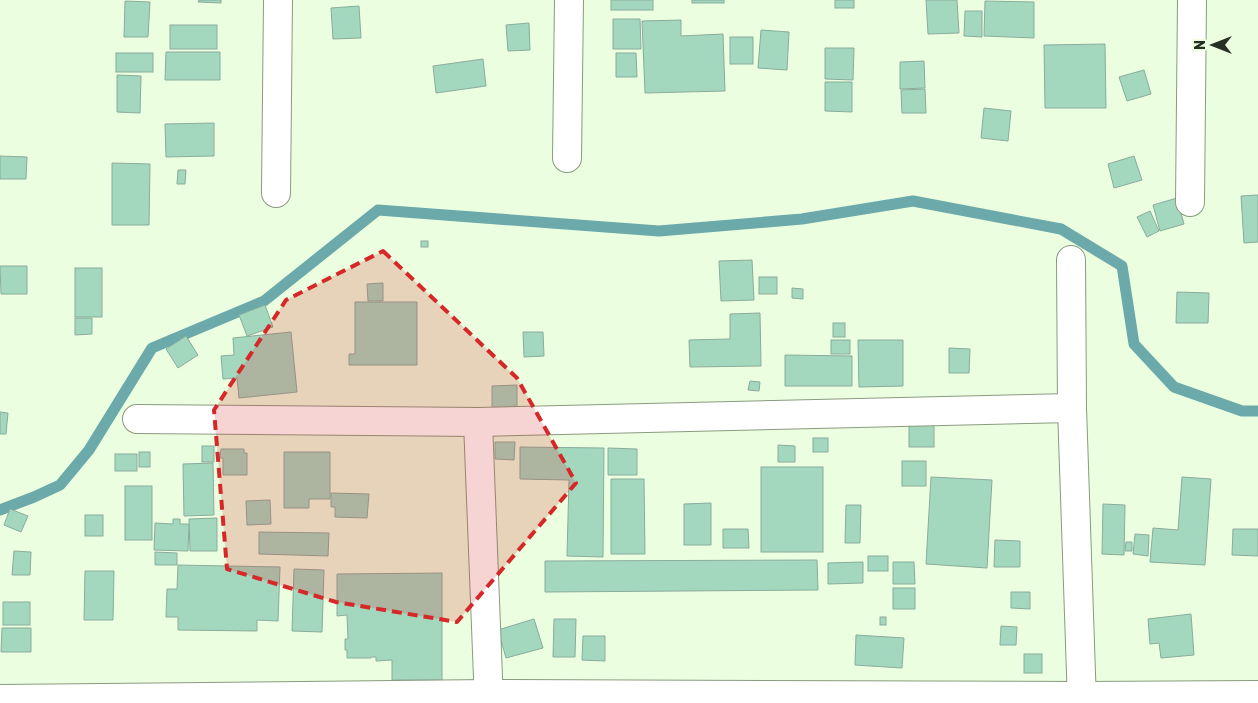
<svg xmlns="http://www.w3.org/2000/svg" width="1258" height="703" viewBox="0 0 1258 703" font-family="Rubik,sans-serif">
<rect width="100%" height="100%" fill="#ebfedf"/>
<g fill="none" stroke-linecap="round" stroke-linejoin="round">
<polyline stroke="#6ba9aa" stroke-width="11" points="0,510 34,497 60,485 89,450 152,348 264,301 378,210 659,231 802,219 913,201 1061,229 1122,266 1134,344 1174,387 1242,411 1258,411"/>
</g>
<g fill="#a3d8bf" stroke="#8aac9c">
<polygon points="199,0 221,0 221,3 198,2"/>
<rect x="611" y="0" width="42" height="10"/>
<rect x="692" y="0" width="32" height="3"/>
<rect x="835" y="0" width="19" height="8"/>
<polygon points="926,0 957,0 959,33 928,34"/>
<polygon points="125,1 150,2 148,37 124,37"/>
<polygon points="985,1 1034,2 1034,38 984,36"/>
<polygon points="359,6 361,38 333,39 331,8"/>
<polygon points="965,11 982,11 982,37 964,36"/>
<polygon points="613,19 640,19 641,49 613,49"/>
<polygon points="681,20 681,36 723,34 725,91 645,93 642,21"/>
<polygon points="529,23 530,50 508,51 506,25"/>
<rect x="170" y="25" width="47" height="24"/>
<polygon points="761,30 789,32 787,70 758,68"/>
<rect x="730" y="37" width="23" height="27"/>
<polygon points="1105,44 1106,108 1045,108 1044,45"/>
<polygon points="825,48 854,48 853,80 825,79"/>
<polygon points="166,52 220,52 220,80 165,80"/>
<rect x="116" y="53" width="37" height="19"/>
<polygon points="616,53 636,53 637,77 616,77"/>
<polygon points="483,59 486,86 436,93 433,66"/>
<polygon points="924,61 925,88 900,89 900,62"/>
<polygon points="1144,70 1151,94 1127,101 1119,77"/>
<polygon points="117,75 141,76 140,113 117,112"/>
<polygon points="825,82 852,82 852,112 825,111"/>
<polygon points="925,89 926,113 902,113 901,90"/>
<polygon points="984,108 1011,111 1008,141 981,138"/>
<polygon points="214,123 214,156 166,157 165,124"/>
<polygon points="0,156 27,157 26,179 0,179"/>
<polygon points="1134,156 1142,180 1114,188 1108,164"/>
<polygon points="112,163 150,164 149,225 112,225"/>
<polygon points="178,170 186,170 185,184 177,184"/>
<polygon points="1258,195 1258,242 1244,243 1241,196"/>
<polygon points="1177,198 1184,224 1160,231 1153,205"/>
<polygon points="1150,211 1159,231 1147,237 1137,217"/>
<rect x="421" y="241" width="7" height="6"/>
<polygon points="752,260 754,300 721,301 719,261"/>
<polygon points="0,266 27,266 27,294 1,294"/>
<rect x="75" y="268" width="27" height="49"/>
<rect x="759" y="277" width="18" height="17"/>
<polygon points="383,283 383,301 368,301 367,284"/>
<polygon points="792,288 803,289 803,299 792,298"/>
<polygon points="1177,292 1209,293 1208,323 1176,323"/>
<polygon points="355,302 417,302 417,365 349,365 349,354 355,354"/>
<polygon points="265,305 273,327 247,336 239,315"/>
<polygon points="760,313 761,366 690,367 689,340 730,339 730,314"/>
<polygon points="75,318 92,318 92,334 75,335"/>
<rect x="833" y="323" width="12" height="14"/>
<polygon points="291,332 297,392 239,398 237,378 223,379 221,356 234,355 233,338"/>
<polygon points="523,332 543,332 544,356 524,357"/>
<polygon points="186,336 198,355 178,368 166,349"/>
<rect x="831" y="340" width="19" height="14"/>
<polygon points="858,340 903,340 903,386 859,387"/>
<polygon points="949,348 970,349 969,373 949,373"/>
<polygon points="785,355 852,356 852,386 785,386"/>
<polygon points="750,381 760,382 759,391 748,390"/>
<polygon points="517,385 517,414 492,414 492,386"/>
<polygon points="0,412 8,413 6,434 0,434"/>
<rect x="909" y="421" width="25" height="26"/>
<rect x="813" y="438" width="15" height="14"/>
<polygon points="495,442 515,442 514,460 495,459"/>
<polygon points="778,445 795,446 795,462 778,462"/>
<rect x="202" y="446" width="12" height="16"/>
<polygon points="520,447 604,448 603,557 567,556 569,480 520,479"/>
<polygon points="608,448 637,449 637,475 608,475"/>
<polygon points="221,449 244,449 244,453 247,453 247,475 223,475 223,458 220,458"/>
<rect x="139" y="452" width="11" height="15"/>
<polygon points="284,452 330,452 330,499 309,499 309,508 284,508"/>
<rect x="115" y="454" width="22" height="17"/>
<rect x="902" y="461" width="24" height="25"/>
<polygon points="213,463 214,515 184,516 183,464"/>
<rect x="761" y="467" width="62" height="85"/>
<polygon points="931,477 992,480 987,568 926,564"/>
<polygon points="1182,477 1211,479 1205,565 1150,562 1153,528 1178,530"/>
<polygon points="611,479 644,479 645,554 611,554"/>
<rect x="125" y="486" width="27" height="54"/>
<polygon points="331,493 369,494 367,518 335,517 335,507 331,507"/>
<polygon points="270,500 271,524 247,525 246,501"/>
<polygon points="711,503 711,545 684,545 684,504"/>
<polygon points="1103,504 1125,505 1124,555 1102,554"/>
<polygon points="846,505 861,505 860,543 845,543"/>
<polygon points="10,509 28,516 21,532 4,525"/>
<rect x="85" y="515" width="18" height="21"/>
<polygon points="217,518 217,551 190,551 189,519"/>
<polygon points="173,519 180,519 180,524 189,524 188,551 154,550 155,523 173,524"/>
<polygon points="723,529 748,529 749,548 723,548"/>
<polygon points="1233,529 1258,529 1258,556 1232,555"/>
<polygon points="259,532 329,533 328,556 259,554"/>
<polygon points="1135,534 1149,535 1148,556 1133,554"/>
<polygon points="995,540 1020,541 1020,567 994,567"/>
<polygon points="1126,542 1132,542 1132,551 1125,551"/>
<polygon points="14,551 31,552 30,575 12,575"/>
<polygon points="155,552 177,553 177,565 155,565"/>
<rect x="868" y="556" width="20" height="15"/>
<polygon points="817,560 818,590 545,592 545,561"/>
<polygon points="863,562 863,583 828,584 828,563"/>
<polygon points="893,562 914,562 915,584 893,584"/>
<polygon points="178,565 280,567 278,621 257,620 257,631 178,630 178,617 166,617 167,589 177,589"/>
<polygon points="294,569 324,570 322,632 292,631"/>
<polygon points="85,571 114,571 113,620 84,620"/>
<polygon points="442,573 442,680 392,680 392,660 376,661 376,657 371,657 371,658 347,658 347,650 345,650 345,639 348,639 347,615 337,616 337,574"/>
<rect x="893" y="588" width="22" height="21"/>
<polygon points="1011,592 1030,592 1030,609 1011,608"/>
<rect x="3" y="602" width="27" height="23"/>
<polygon points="1191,614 1194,655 1161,658 1159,643 1150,644 1148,619"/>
<rect x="880" y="617" width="6" height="8"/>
<polygon points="534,619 543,648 506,658 498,630"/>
<polygon points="554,619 576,619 575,657 553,657"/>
<polygon points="1001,626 1017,627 1016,645 1000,645"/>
<polygon points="2,628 31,628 31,652 1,652"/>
<polygon points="856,635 904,638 902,668 855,665"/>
<polygon points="583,636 605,636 605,661 582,660"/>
<rect x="1024" y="654" width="18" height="19"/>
</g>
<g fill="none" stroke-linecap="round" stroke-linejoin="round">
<g stroke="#8a9b7f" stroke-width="30">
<g id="street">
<polyline points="567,158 569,0"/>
<polyline points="276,193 278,0"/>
<polyline points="1190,202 1192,0"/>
<polyline points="1071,260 1072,408 1082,703"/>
<polyline points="137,419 478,422 1072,408"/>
<polyline points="478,422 489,703"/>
<polyline points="0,699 489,694 1082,696 1258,695"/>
</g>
</g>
<use href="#street" stroke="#fff" stroke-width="28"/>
</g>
<path fill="#d62828" fill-opacity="0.2" stroke="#d62828" stroke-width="4" stroke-dasharray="10 6" stroke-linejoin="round" d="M383,251l134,127 59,105 -119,139 -121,-20 -109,-33 -13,-159 72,-110z"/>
<g transform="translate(1213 45) rotate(270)" stroke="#ebfedf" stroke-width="4" paint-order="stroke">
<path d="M0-4L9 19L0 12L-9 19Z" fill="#272e23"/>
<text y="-8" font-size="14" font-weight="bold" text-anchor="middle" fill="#272e23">N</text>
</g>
</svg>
